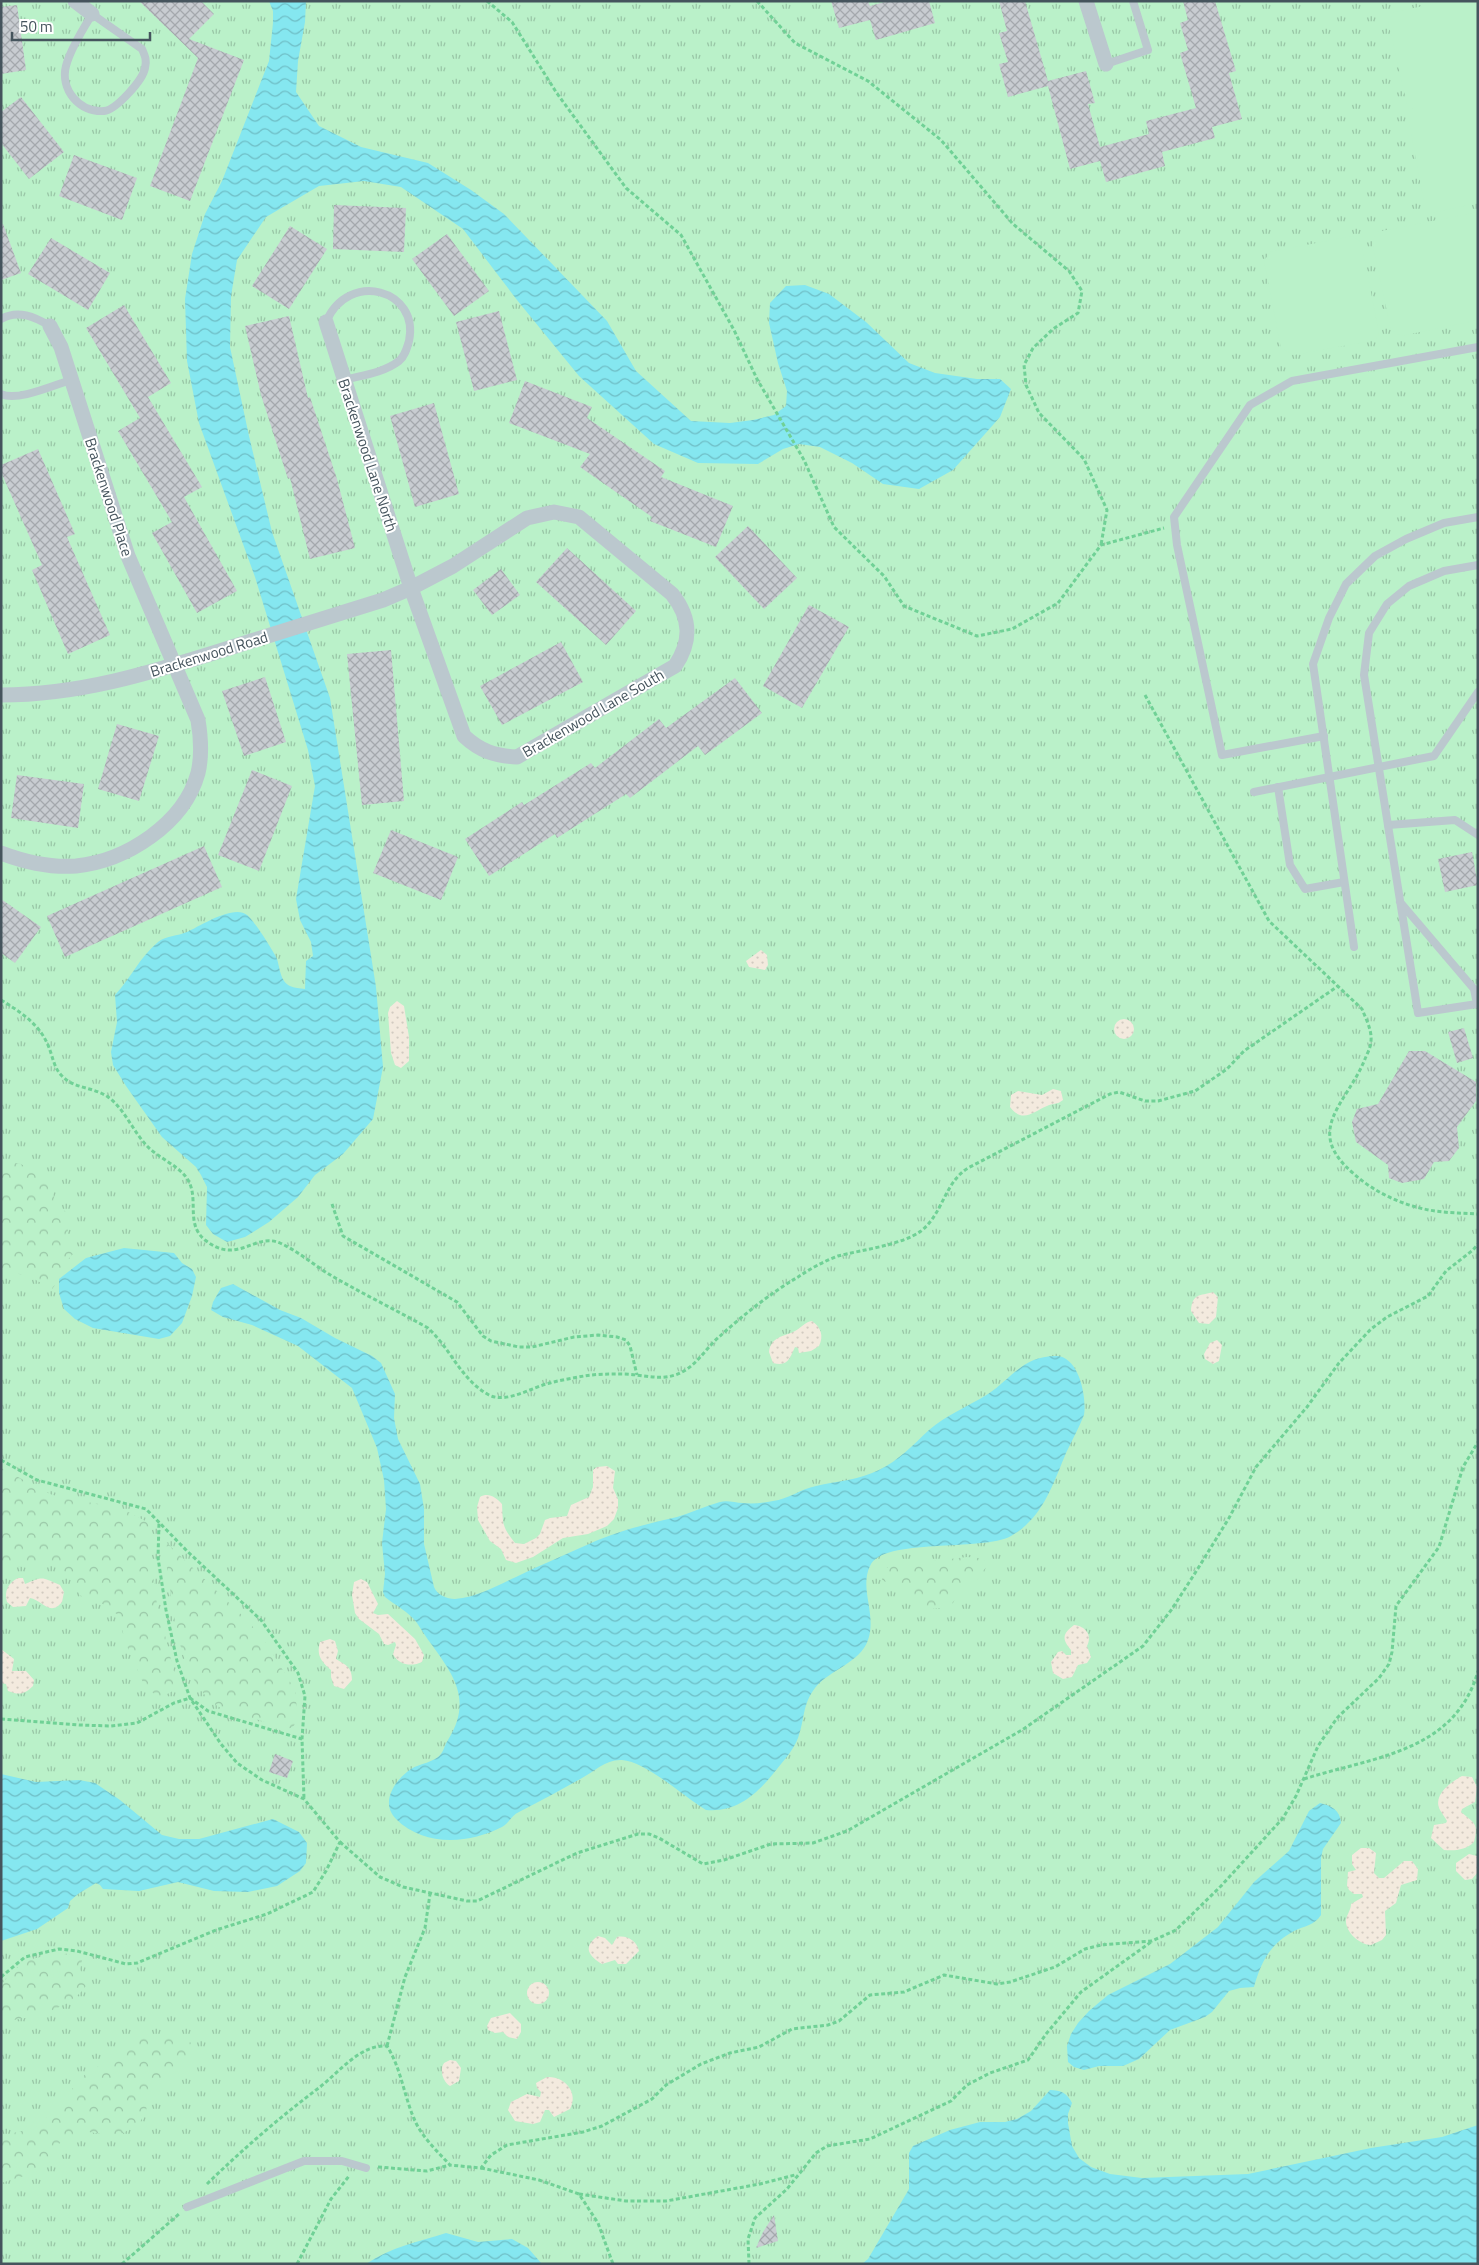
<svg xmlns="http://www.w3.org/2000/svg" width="1479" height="2265" viewBox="0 0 1479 2265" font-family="'Titillium Web',sans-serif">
<defs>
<pattern id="grass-tufts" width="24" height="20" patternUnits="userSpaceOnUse" patternTransform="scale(1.25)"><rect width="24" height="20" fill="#baf1c9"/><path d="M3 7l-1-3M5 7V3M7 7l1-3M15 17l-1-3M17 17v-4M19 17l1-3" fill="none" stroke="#99c6a6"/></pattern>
<pattern id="forest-crowns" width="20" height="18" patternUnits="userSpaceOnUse" patternTransform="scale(1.25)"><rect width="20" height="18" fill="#baf1c9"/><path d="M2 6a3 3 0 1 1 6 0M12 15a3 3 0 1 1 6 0" fill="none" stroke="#99c6a6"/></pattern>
<pattern id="sand-dots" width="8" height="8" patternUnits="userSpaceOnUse" patternTransform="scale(1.25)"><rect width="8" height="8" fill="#f3eade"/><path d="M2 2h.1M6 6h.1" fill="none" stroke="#d2cbc1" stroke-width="1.8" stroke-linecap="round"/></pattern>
<pattern id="water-waves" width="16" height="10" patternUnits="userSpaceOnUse" patternTransform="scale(1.25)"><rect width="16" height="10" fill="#85e7f0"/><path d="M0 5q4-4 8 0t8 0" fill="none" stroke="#6fbec6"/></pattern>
<pattern id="building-cross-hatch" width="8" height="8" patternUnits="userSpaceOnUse" patternTransform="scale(1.25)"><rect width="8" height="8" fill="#c8ccd1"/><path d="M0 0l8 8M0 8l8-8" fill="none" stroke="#a4a8ad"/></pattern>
</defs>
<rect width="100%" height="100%" fill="#f1eeee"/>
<rect fill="url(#grass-tufts)" x="1" y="1" width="1477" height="2263"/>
<g fill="url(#forest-crowns)">
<polygon points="1,1158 4,1161 21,1164 46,1180 51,1183 55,1202 67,1213 68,1236 74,1253 61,1267 56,1284 52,1289 34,1279 1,1268"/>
<polygon points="1,1468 50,1494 66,1499 119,1507 149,1523 150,1552 156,1599 178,1688 160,1698 145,1687 126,1644 118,1615 103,1604 86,1599 80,1595 72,1580 58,1564 47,1563 31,1568 1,1564"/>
<path d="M167,1543l81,78 18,22 29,47 3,29 -5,8 -6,2 -66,-21c-45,-26 -48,-104 -55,-151z"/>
<path d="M967,1557l12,1 6,3 2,5c-8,10 -12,23 -27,24l-7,13 -12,5 -10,1 -6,-3 -7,-9 -12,-4 -24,-13 3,-11 5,-3z"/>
<path d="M61,1954l22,2 -3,13 6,17c-18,25 -56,32 -85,36v-37c20,-24 29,-28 60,-31z"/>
<polygon points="164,2036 192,2043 194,2048 190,2060 148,2099 146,2111 139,2124 123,2133 108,2135 89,2132 76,2136 56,2145 43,2167 24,2176 1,2183 1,2136 38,2127 89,2070 107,2063 135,2040 148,2037"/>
</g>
<g fill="url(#sand-dots)">
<polygon points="761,950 767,955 768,965 765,970 749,967 746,961"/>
<polygon points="397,1001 404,1006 409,1037 409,1061 401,1068 395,1065 391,1053 388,1013 390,1007"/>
<circle cx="1124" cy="1029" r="10"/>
<path d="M1053,1089l8,2 2,9c-6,5 -10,3 -16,6 -13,5 -24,18 -37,1l1,-12 7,-4 24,4z"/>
<path d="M1213,1292l5,5 -2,20 -7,7 -10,-1 -8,-12c1,-18 9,-15 22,-19z"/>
<path d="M812,1321c9,6 12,15 7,25l-8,5 -12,2 -1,-5 -3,-1c-5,10 -6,20 -22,16l-4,-11c2,-16 15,-15 26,-21 6,-3 10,-9 17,-10z"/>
<polygon points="1217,1340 1222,1345 1219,1361 1213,1364 1205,1359 1204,1354 1210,1343"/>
<path d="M607,1466l8,5 -2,17 5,11v9l-4,11 -7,7 -19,8 -25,4 -30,19 -17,6 -10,-3 -5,-11 -11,-8 -12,-21 -1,-13 3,-10c8,-5 16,0 22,7 1,20 0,23 13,39l9,1 12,-6 4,-4 5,-14 5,-2 17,-2 4,-11 18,-8 4,-10v-17l4,-3z"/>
<path d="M18,1578h5l2,6c19,-8 16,-7 35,1l4,7 -2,10c-12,15 -20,-2 -32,-4l-4,8 -13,1 -6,-5c-3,-11 1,-19 11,-24z"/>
<path d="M361,1579l6,3 11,22 -5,9 5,2 10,-1 27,25 9,16 -2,7c-10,5 -24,3 -29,-8l3,-9 -1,-3 -7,3 -4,-1 -5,-10 -20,-15 -4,-6 -3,-18 2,-13z"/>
<path d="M1074,1625c11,1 19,10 13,21l4,11 -4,6 -9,2 -6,12 -9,2 -10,-6 -2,-11 7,-10 4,-1 4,4h5v-5c-9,-11 -9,-16 3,-25z"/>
<path d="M330,1639l5,2 3,10 -2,8c9,6 16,7 16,21l-8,9 -10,-3 -3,-9v-7c-9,-8 -15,-14 -11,-28z"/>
<path d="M1,1649l13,10 -2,12h14l8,9 -1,6c-9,9 -14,9 -25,5l-2,-7 -5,-1z"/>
<path d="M1462,1776l10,1 5,10 -2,15 -13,7 -1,3c13,11 18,11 13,30 -8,8 -19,9 -30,8l-13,-12 3,-13 12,-2 1,-2c-2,-4 -5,-7 -7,-11 -8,-15 11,-28 22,-34z"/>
<path d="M1361,1848h8l7,5 -2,20 5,5h5l20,-17h8l6,8 -1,11 -16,5 -5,18 -11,8 1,24 -4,5 -11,5c-11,0 -26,-13 -25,-25 1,-6 5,-10 5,-16l12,-7 -1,-3h-8l-5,-4 -2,-4 1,-14 8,-2 -4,-6v-9z"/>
<polygon points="1469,1854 1477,1856 1478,1872 1472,1879 1465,1880 1456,1871 1456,1863"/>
<path d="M598,1936l7,2 7,7 5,-8c10,-2 20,4 22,14l-13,13h-8l-3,-4 -13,4c-13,-8 -20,-17 -4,-28z"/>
<circle cx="538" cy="1993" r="11"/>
<polygon points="510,2013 521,2024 521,2032 517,2039 508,2037 503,2032 495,2033 488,2030 487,2026 491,2018"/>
<path d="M450,2060l6,1 5,7 -2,13 -9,5c-7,-4 -11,-16 -6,-23z"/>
<path d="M547,2077c18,-1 32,16 23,32l-16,8 -5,-7h-4l-5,12 -7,2 -18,-3 -7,-11 3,-8 16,-8 13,3 1,-5 -4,-4 -1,-5z"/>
</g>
<g fill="#baf1c9">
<polygon points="1448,1 1478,1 1478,203 1431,213 1424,202 1409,122 1418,114 1407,104 1388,22 1394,12"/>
<polygon points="1478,212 1478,320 1401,336 1391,330 1372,242 1376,232"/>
<polygon points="1352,236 1361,242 1379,333 1376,340 1294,355 1281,348 1264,261 1270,252"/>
</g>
<g fill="url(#water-waves)">
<path d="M269,1h37l-1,21 -7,39 -2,31 23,34 42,21 67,16 43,27 33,24 103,107 29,50 55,50 39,2 23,-3 21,-5 12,-9 1,-15 -9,-28 -9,-40 1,-20 16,-17 19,-1 24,9 37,28 43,41 26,10 42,6h23l11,10 -11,28 -47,53 -34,19 -36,-5 -31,-21 -32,-16 -21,-3 -16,5 -25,15 -60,-1 -44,-19 -75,-68 -62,-76 -54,-71 -62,-42 -37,-6 -45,5 -53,31 -29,43 -6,36 -1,51 19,89 23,96 58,166 46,289 7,80 -10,52 -30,35 -28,21 -17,22 -29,25 -24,15 -18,5 -14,-8 -7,-9 1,-38 -6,-12 -5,-8 -34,-30 -36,-51 -13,-21 -2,-13 6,-30 -2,-27c16,-17 24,-37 43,-53 7,-6 20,-6 29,-10 13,-6 47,-28 60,-17 6,4 27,37 30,44 3,9 3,22 13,27 4,2 10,2 15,3l1,-28 7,-5 -2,-14 -11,-22 -4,-21 19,-113 -7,-36 -53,-173 -56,-154 -12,-62 -2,-62 7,-45 13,-40 17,-33 47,-120 4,-38v-12z"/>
<polygon points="124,1248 174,1253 182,1263 192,1269 196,1277 192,1296 182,1323 170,1336 159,1339 93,1328 75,1319 64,1309 59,1293 59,1279 86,1258"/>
<path d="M233,1284l47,26 21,8 34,20 37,18 9,7 14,31 -1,24 4,21 22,45 4,25v35l10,43c3,8 13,12 21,12 23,-2 41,-13 61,-22 24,-12 49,-22 73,-33 28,-13 58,-20 88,-27 14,-4 28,-11 43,-15 8,-2 15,1 23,1 9,1 21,0 30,-2 15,-2 28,-12 43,-15 21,-5 43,-6 63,-16 19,-9 35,-26 50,-40 17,-15 40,-24 59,-36 24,-16 35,-38 68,-38 23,0 31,41 28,59 -5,13 -12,25 -18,38 -13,31 -23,65 -55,83 -29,16 -128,1 -141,30 -11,23 7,48 -2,74 -8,23 -39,30 -53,48 -13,17 -10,31 -17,50 -4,11 -13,21 -21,31 -18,23 -39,44 -71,41 -22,-13 -59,-48 -84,-50 -16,-1 -27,11 -40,18 -21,12 -42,23 -63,34 -7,3 -10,11 -17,15 -33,17 -78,20 -106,-8 -17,-17 0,-40 15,-50 9,-6 23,-6 30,-15 3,-4 4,-10 7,-14 24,-39 7,-63 -16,-95 -6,-7 -10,-15 -15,-22 -8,-11 -22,-18 -32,-26l-2,-5 2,-18 -3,-31 4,-34 -2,-29 -7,-32 -25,-60 -54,-42 -46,-21 -29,-8 -12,-7 2,-8 8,-14z"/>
<polygon points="1,1774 36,1782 79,1780 95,1783 120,1800 162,1835 179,1839 199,1839 273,1819 299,1832 307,1843 306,1863 300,1871 277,1886 248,1892 214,1891 178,1882 139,1891 103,1889 100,1885 96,1883 78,1894 70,1901 68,1908 37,1929 1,1941"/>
<path d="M1320,1803c12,3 20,7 21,20l-18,26 -2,9v57c-6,10 -17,11 -27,16 -24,13 -33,31 -40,56l-14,1 -11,3 -17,21 -7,5 -35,13 -31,29 -16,7h-24l-15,4 -10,-3 -6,-5 -1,-16 4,-12 7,-11 11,-12 19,-16 62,-31 48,-37 36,-45 35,-31 20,-40z"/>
<path d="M1050,2090c11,0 17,3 22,13l-4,11v9l4,23 7,12 12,9 19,7 32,4 106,-4 123,-26 71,-11 36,-12v139h-616l6,-5 41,-70v-36l4,-7 37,-16 30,-8h25l12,-3 14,-8z"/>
<path d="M446,2233l32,9 34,-3 16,9 14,16h-176c25,-17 52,-22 80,-31z"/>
</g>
<g fill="url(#building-cross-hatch)">
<polygon points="139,1 201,1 214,14 189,39 244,60 190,201 150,186 198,58"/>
<polygon points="831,1 868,1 870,6 888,1 929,1 935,23 876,40 870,20 839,28"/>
<polygon points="999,1 1025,1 1048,81 1086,71 1095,103 1088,104 1100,147 1149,134 1146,121 1196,108 1180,53 1188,50 1180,23 1188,20 1183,1 1215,1 1236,71 1229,73 1242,119 1212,127 1215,138 1162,152 1165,166 1106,182 1100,161 1070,169 1048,86 1008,97 999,64 1008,62 999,33 1007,31"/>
<polygon points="17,5 26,70 1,74 1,7"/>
<polygon points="21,97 64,152 29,179 1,143 1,112"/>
<polygon points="74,155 137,178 122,220 59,196"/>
<polygon points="334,205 406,208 404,252 333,249"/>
<polygon points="3,224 21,273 1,280 1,225"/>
<polygon points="290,226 327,249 289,309 252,286"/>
<polygon points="447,234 489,291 454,316 412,259"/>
<polygon points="51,238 110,273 88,310 28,274"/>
<polygon points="124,305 171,383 148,397 202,487 184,497 237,591 197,613 152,533 172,522 118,431 140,418 86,328"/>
<polygon points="499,311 517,380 474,391 456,322"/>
<polygon points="289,316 308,398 310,397 337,479 355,548 310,559 290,478 288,479 261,395 245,326"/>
<polygon points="525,381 592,407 587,418 665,471 661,477 733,506 716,547 650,521 652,517 580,467 590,454 509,423"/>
<polygon points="434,403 459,494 415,507 390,416"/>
<polygon points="38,449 75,534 67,537 110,635 68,654 32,570 42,565 1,472 1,465"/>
<polygon points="748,526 797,578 764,609 715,557"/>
<polygon points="567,548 636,611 606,645 536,582"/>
<polygon points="501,569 520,595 492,615 473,590"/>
<polygon points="809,605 849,627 802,708 763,686"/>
<polygon points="561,642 583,682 502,725 480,686"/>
<polygon points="391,650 404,801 362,805 347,654"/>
<polygon points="265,677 286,742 244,756 222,691"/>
<polygon points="735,678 762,713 705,755 698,746 630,798 626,794 557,838 555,834 489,876 465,839 522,802 524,805 591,763 595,768 659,719 666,728"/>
<polygon points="117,724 159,736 139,801 98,789"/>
<polygon points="252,770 292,786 259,871 218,855"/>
<polygon points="17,775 84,784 78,828 11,818"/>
<polygon points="391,830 458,857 441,900 373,873"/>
<polygon points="204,846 222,887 65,957 47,916"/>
<polygon points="1472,852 1478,885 1445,892 1438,859"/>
<polygon points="1,899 41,927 15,963 1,953"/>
<polygon points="1464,1028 1473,1058 1457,1063 1448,1032"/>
<polygon points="1409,1051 1425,1051 1476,1082 1476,1101 1457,1127 1459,1148 1449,1161 1434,1162 1424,1179 1402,1183 1389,1178 1388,1165 1356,1142 1352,1122 1357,1109 1378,1104"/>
<polygon points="275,1754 293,1761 287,1778 269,1772"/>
<polygon points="774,2215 778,2241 756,2248 763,2232"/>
</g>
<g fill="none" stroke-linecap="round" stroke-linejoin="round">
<g stroke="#70d196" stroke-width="3" stroke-dasharray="4 2.5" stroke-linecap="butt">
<polyline points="487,1 512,22 556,92 626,188 681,235 734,330 757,379 804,460 834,527 884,576 904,606 977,636 1012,629 1058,603 1101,545 1164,528"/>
<polyline points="757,1 795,43 868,81 941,140 1013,224 1069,271 1082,291 1078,313 1053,329 1033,348 1024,365 1026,385 1039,413 1084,459 1107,510 1101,545"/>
<path d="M1145,695l124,226 93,88c4,10 10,21 9,32 0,6 -4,13 -6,18 -18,45 -63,71 -11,115 20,18 48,31 75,36 15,3 33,3 49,4"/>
<path d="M1,1000c18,11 37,23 46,43 6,12 6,25 16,34 12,12 31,10 45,20 17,12 25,35 40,50 11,11 29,18 38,30 15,20 -2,46 19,63 32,26 50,-8 75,3 18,8 35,23 52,33 31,18 64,34 96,52 23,21 33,52 61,67 18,9 43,-8 61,-12 11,-3 23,-5 34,-7 12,-2 25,-2 38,-2 22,0 42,9 62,-3 15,-9 23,-24 35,-34 23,-21 53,-45 79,-60 12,-8 26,-16 40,-21 23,-6 64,-11 83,-25 22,-17 23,-48 47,-63l142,-74 9,-2 26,9h13l37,-10 32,-22 17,-18 94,-65"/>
<polyline points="332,1204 343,1236 457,1302 483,1336 491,1341 519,1347 532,1347 574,1337 598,1335 617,1337 626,1340 630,1346 637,1375"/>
<polyline points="1,1460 37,1480 146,1509 187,1551 261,1620 298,1673 305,1696 302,1739 304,1799"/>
<polyline points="1,1719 80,1725 111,1726 137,1723 174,1703 190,1698 208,1711 302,1739"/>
<path d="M1304,1779c68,-22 151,-26 174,-108"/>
<polyline points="340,1842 380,1877 403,1887 467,1901 477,1901 577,1853 638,1834 649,1834 659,1838 703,1864 724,1860 771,1844 813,1843 847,1831 1022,1730 1143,1646 1172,1609 1197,1570 1229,1518 1256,1467 1307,1407 1339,1363 1371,1329 1387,1317 1428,1296 1446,1271 1473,1250 1478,1244"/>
<polyline points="1,1977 25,1957 59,1949 77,1951 126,1964 137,1963 216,1930 267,1914 313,1892 326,1871 340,1842 304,1799 262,1780 237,1763 221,1744 190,1698 177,1661 166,1610 158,1558 159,1522"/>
<polyline points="387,2046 405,1977 425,1928 430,1894"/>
<polyline points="378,2167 427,2171 450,2165"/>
<polyline points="481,2168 539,2180 579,2194 598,2223 613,2264"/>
<path d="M207,2184c36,-35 73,-67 113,-97 19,-15 41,-43 67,-41 15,24 17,52 29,77 8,16 22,29 34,42l31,3 10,-13 16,-10 76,-13 19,-6 50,-27 14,-14 35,-21 29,-11 29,-6 33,-18 36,-4 11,-4 31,-26 34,-3 40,-17 53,9 13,-2 45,-15 30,-18 16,-4 51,-4 24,-11 45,-44 62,-68 13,-22 22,-50 19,-28 42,-40 10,-14 3,-12 4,-46 43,-59 24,-80 15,-25"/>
<polyline points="579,2194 626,2201 666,2201 760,2184 795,2175"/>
<polyline points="122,2264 179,2214"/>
<polyline points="297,2264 331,2199 349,2176"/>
<polyline points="749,2264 748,2239 755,2218 787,2189 816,2153 827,2146 870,2139 951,2101 967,2085 990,2073 1028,2060 1046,2034 1081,1992 1151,1942"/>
</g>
<g stroke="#bbc8ce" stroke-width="8">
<path d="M92,14l50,35c3,7 5,11 3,19 -2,12 -29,42 -41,43 -25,2 -44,-22 -38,-45 5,-19 17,-36 26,-52z"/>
<polyline points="1106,64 1148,50 1133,1"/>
<path d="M1,319c17,-10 34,-2 49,7"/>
<path d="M326,322c23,-53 94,-32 83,19 -2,7 -4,15 -10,20 -16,12 -36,14 -55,19"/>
<path d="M1,394c16,8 53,-9 70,-14"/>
<polyline points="1324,736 1222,755 1177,545 1174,517 1250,405 1292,381 1478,347"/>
<polyline points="1278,787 1290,865 1305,889 1344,882"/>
<polyline points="1254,792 1434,756 1478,692"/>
<polyline points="1388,825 1455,820 1478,835"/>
<polyline points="1400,902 1474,989 1477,1004 1418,1013 1364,675 1369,633 1387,604 1409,586 1444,571 1478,565"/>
<polyline points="1354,947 1313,664 1329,618 1346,584 1375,556 1406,539 1444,523 1478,517"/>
<polyline points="187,2207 304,2161 342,2161 366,2168"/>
</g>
<g stroke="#bbc8ce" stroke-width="15">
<polyline points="75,1 92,14"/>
<polyline points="1086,1 1106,64"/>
<path d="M1,695c78,0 149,-22 222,-45 53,-17 106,-33 160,-50l28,-12 42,-22 74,-48 27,-6 25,5 93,77c19,24 20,47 3,72l-158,91c-22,-1 -37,-6 -53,-21l-53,-148 -85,-266"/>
<path d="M1,853c24,9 49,15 75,13 50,-5 108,-42 122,-93 4,-17 3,-35 0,-53l-70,-164 -67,-209 -11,-21"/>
</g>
</g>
<g text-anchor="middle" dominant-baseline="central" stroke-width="4" stroke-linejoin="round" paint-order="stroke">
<g font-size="15" fill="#45545d" stroke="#fff">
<text transform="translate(368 455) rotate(72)">Brackenwood Lane North</text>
<text transform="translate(109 497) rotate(72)">Brackenwood Place</text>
<text transform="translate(209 654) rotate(-17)">Brackenwood Road</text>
<text transform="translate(593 713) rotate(-30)">Brackenwood Lane South</text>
</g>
</g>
<rect width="1479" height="2265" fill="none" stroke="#45545d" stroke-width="5"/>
<path d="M12 32v8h138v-8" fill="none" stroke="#45545d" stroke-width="2.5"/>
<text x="20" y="32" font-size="15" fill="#45545d" stroke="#ffffff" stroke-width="4" paint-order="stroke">50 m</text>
</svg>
